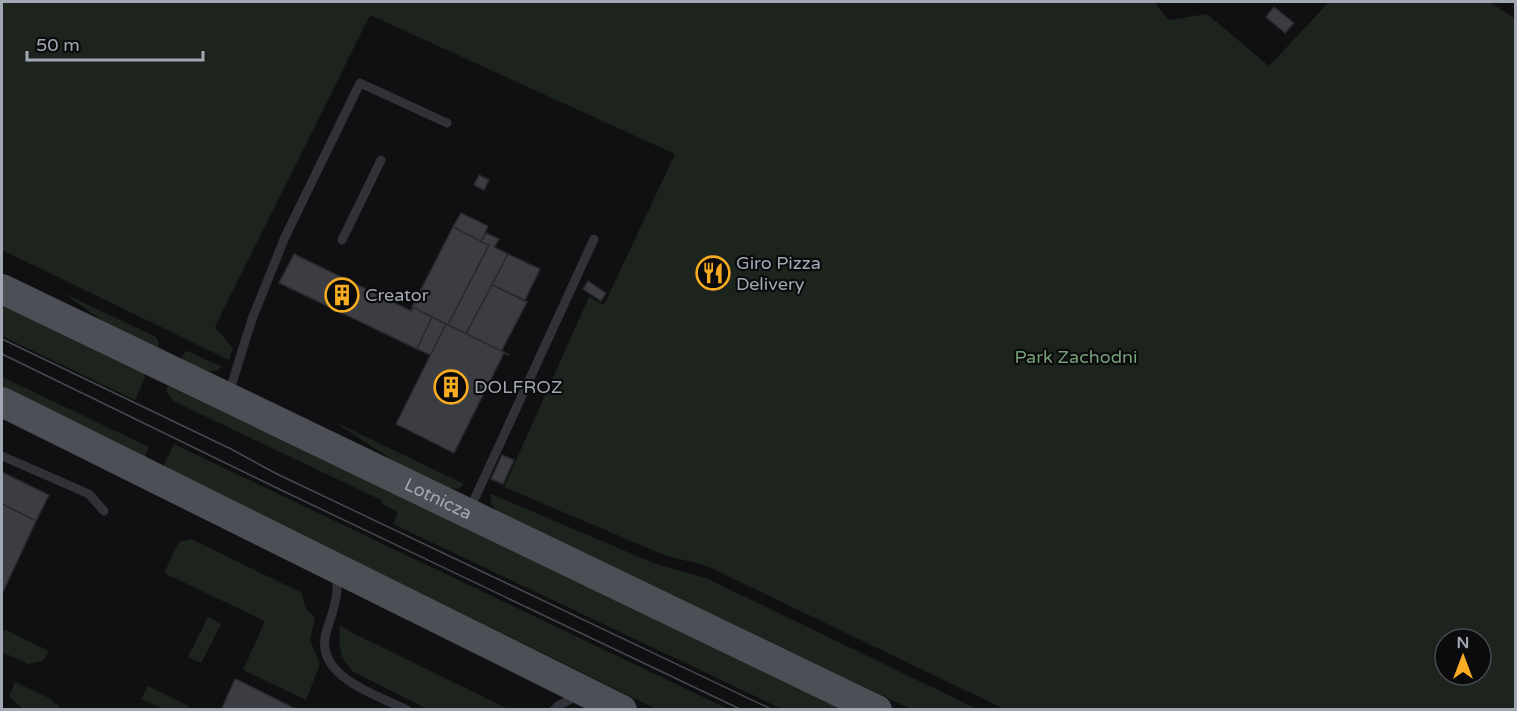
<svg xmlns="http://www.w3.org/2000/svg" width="1517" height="711" viewBox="0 0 1517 711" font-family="'Varela Round',sans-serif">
<rect width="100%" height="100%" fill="#101012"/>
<g fill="#1c241d" fill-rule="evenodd">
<path d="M2,2h1152l15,18 38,-6 62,52 60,-64h160l27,17 -1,690h-511l-297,-143 -43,-11 -160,-68 85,-190 15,8 71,-151 -305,-139 -155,312 18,21 -4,12 -227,-110zM1445,639h36v36h-36z"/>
<polygon points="63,293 156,337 159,342 158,349 113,328"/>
<polygon points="2,306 144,374 145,378 135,400 2,336"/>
<path d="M186,351l4,1 32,15c-13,11 -29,-2 -42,-8z"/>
<polygon points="2,377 149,447 144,457 2,386"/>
<polygon points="168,386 843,709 782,709 393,524 398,512 382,504 383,501 173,401 166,391"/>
<polygon points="333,421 464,484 458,489 449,488 397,463"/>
<polygon points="174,444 728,709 656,709 163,467"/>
<path d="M491,494l165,70 50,14 271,131h-66l-409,-195c-8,-4 -13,-11 -11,-20z"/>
<polygon points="191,539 302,593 305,607 315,618 310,640 320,664 306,700 243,670 265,621 164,573 179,542"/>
<polygon points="208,617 221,624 201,663 188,657"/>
<polygon points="340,626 353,633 508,709 427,709 352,671 342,657 339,643"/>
<polygon points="6,630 49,651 43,661 28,664 2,652 2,631"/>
<polygon points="15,682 49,698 60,707 56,709 23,709 9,697"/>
<polygon points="148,686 189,706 188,709 163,709 141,699"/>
</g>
<g fill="#3c3d42" stroke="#2a2a2e" stroke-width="1.5">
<polygon points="1274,7 1294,23 1285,33 1266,17"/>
<polygon points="479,175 489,180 484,190 474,185"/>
<polygon points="461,213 488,226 481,242 453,227"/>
<polygon points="453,227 489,245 448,325 412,307"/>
<polygon points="486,233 499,239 494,247 508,254 466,334 448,325 489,245 481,242"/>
<polygon points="294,254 411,311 413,307 432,317 417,349 279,283"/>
<polygon points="508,254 540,269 525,300 492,285"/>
<polygon points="705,259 728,279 721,287 698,267"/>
<polygon points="588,281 606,293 601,301 583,289"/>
<polygon points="492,285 527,302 501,352 466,334"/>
<polygon points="432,317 446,324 431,355 417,349"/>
<polygon points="446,324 510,355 504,353 454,453 396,424"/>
<polygon points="502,455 514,460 503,484 491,479"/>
<polygon points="2,472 49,495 36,521 2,504"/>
<polygon points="2,504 36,521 2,594"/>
<polygon points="235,679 238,680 298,710 221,710"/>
</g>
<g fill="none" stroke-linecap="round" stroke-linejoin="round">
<g stroke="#313237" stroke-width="9">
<polyline points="342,240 381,160"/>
<polyline points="229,393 252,319 285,237 360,83 447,123"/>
<polyline points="2,456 89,494 104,511"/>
<polyline points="469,511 594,239"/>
<path d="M336,574c4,21 -4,39 -10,59 -12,44 52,62 81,77"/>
<polyline points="554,710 559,705 578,696"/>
</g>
<g stroke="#4d4f56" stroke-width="30">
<path id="s1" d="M2,289l875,421"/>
<polyline points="2,402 622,710"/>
</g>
<g stroke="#484a50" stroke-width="1.5">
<polyline points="2,339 231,449 275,473 773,710"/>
<polyline points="2,354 281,490 742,710"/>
</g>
</g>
<defs>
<g id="restaurant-ring" transform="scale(1.725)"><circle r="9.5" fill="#0b0b0d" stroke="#f8ac21" stroke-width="1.5"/><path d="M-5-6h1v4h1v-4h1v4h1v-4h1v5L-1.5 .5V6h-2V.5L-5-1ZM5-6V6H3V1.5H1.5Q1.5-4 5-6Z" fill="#f8ac21"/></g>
<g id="building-ring" transform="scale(1.725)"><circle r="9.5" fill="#0b0b0d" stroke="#f8ac21" stroke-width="1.5"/><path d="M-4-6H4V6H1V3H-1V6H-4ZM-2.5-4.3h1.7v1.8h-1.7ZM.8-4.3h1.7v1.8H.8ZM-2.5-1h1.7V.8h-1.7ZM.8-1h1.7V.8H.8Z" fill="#f8ac21"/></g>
</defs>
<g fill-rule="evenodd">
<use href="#restaurant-ring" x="713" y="273"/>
<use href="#building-ring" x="342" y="295"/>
<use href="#building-ring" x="451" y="387"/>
</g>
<g text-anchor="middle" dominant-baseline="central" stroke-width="4.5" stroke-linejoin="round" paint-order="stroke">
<g font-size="18" fill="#a1a7b3" stroke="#0b0b0d" text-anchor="start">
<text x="736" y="263">Giro Pizza<tspan x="736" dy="21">Delivery</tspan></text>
<text x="365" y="295">Creator</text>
<text x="474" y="387">DOLFROZ</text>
</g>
<g font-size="18" fill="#769f78" stroke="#0b0b0d">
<text x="1076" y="357">Park Zachodni</text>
</g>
<g font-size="18" fill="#a1a7b3" stroke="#0b0b0d">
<text stroke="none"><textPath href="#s1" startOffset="484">Lotnicza</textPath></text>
</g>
</g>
<rect width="1517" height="711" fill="none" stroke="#a1a7b3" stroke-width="6"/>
<g transform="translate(1463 657)"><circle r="28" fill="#0b0b0d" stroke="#47494f" stroke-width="1.5"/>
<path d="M0-4.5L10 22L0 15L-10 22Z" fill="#f8ac21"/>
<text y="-9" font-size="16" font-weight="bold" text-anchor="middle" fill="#a1a7b3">N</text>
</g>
<path d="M27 51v9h176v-9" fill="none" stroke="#a1a7b3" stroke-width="3"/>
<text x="36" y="51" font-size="18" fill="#a1a7b3" stroke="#0b0b0d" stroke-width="4.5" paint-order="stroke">50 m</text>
</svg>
